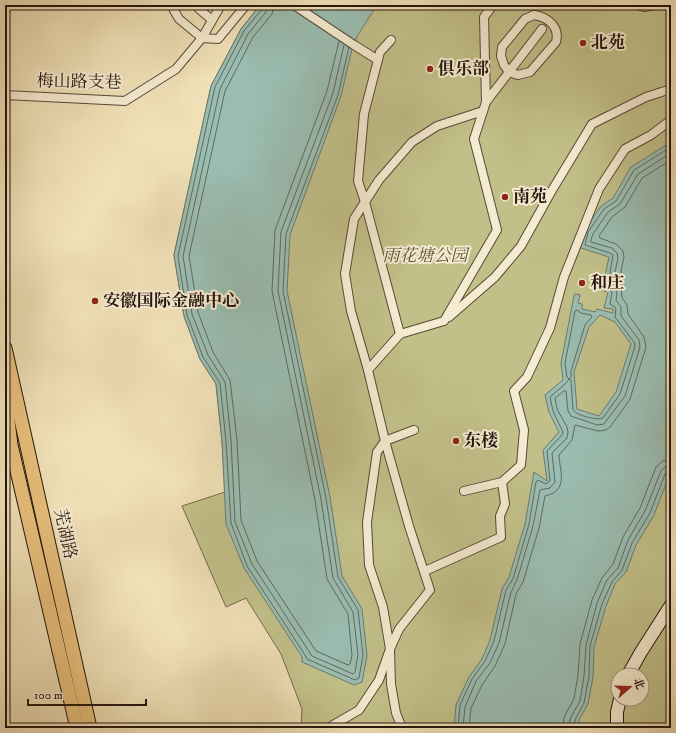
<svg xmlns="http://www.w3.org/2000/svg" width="676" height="733" viewBox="0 0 676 733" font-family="'IM FELL DW Pica','Noto Serif SC',serif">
<rect width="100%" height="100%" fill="#f0e0b7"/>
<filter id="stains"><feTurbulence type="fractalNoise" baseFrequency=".005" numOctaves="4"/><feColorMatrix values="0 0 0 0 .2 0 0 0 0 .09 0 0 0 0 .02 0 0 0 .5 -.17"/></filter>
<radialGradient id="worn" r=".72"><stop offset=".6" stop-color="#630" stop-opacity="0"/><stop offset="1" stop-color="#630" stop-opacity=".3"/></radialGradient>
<path fill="#c2c089" stroke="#736a4c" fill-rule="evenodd" d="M260,5h411v723h-370l1,-19 -21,-55 -35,-56 -20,9 -44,-101 43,-14 -3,-51 -6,-57 -16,-25 -16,-43 -10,-61 37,-169 30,-57zM618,675h24v24h-24z"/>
<g fill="#9abdb1" stroke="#6b7a70" fill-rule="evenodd">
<polygon points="260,5 377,5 358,35 352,49 341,96 290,235 287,291 330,497 342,576 362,609 367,656 362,682 354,685 302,662 302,657 244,568 226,524 222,441 216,384 200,359 184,316 174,255 211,86 241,29"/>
<path d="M671,142v329l-17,44 -18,30 -10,27 -11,12 -9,22 -12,41 -1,30 -5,27 -9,16 -2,8h-123l2,-23 13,-28 13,-18 8,-19 12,-51 7,-12 16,-53 9,-52 13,9 -4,-31 16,-18 -10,-20 -4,-17 18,-15 -2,-17 13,-67 1,-2 5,1 -2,8 4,1v5l13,3 2,-3 16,4v-4l-9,-1 4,-16 -4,-1 4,-13 -3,-2 4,-19 -31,-10 6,-17 17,-24 12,-8 18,-31zM600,315l15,7 16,22 -15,48 -17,24 -22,-7 -3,-37 15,-45z"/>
</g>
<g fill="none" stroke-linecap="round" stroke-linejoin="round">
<g stroke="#5f6960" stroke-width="1">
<polyline points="263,5 262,9 244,31 215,87 178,256 187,315 203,357 220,383 226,441 231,523 247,566 305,655 307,659 355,680 359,678 363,655 358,610 338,577 326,498 283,291 286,234 338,95 349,47"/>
<polyline points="268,5 266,12 248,34 220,89 183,256 192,314 208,355 225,382 231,440 235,522 252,564 312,656 353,674 355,672 358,655 353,612 333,578 321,499 278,291 281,232 333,93 344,45"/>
<polyline points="274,5 272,14 253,37 225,91 189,256 198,312 213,352 230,380 237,440 241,520 257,561 316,651 348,665 350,664 352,655 348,614 327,579 315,500 272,291 275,230 327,91 339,41"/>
<path d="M458,728l2,-23 12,-26 13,-18 9,-20 12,-51 7,-11 16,-55 7,-42 2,-2 8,4 4,-3 -3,-30 15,-16 1,-3 -10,-21 -3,-14 15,-13 4,-5 -2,-2 -2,-14 10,-52 2,-1 4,3 10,2 1,2 -7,8 -14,46v6l-2,2 2,1 2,30c3,5 24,11 30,8l17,-24 15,-48 -1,-4 -19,-25 1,-9 -6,-4 2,-11 -2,-5 2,-10 -2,-5 3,-18 -3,-2 -25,-8 3,-13 16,-23 12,-8 18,-31 37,-23"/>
<polyline points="463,728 465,707 476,681 490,663 499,643 511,592 517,580 533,526 540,490 550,488 555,482 552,453 567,438 568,432 567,427 557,409 555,398 564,391 566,391 568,411 571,416 597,425 604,424 625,396 640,347 639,340 621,316 621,307 616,300 617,293 615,287 617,278 615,272 618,258 617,253 612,248 591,242 591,240 593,234 608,212 620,204 638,174 671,153"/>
<path d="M469,728l2,-20 11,-23 13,-19 10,-22 11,-50 7,-12 16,-54 6,-32c3,-1 8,-2 11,-5 10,-9 3,-25 3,-36l13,-15 3,-15 23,6 8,-1 5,-4 19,-27 16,-52 -2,-10 -16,-23 -1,-9 -5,-7 -1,-12 2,-9 -2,-6 3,-14 -1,-6 -7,-7 -16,-6 -1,-2 13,-19 13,-10 17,-29 29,-18"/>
<polyline points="562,728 565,715 574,699 578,675 580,644 592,600 602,578 613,564 623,537 640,508 656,467 663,461 671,460"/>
<polyline points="568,728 571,717 580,701 584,676 586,645 597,603 607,580 618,568 628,540 645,511 661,471 665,467 671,466"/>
<polyline points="573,728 576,718 584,703 589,676 590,646 602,604 612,582 622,570 632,543 650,513 665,474 668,471 671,471"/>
</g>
<g stroke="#574839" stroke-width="10">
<g id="street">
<polyline points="171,5 179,19 202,38 218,39 246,5"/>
<polyline points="198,5 199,9 212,20"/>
<polyline points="294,5 354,45 378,60"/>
<polyline points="637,5 644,7 654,5"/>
<path d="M534,15c14,2 26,12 22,27l-26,30 -12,3 -9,-3 -5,-7 -3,-9 1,-9 23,-28z"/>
<polyline points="391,40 380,52 364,114 358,181 365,202 400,334"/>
<polyline points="5,95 125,101 176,69 202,38 221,5"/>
<polyline points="486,102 542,29"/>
<polyline points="449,317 495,277 521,246 551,192 592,124 646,97 671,89"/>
<polyline points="368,370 351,311 345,274 354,219 379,180 412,142 437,126 483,111"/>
<polyline points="464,491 502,482 521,465 524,430 514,391 527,377 550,328 564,277 599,189 625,149 651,135 671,120"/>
<polyline points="425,571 501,537 500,516 505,504 502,482"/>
<polyline points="328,728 359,710 379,680 390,649 383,607 369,565 367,522 377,452 385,441 414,430"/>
<polyline points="402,728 396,713 391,684 390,649 399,629 430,590 409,526 385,441 368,370 400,334 444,321 497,230 474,139 486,102 484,17 493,5"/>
</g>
</g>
<g stroke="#24150f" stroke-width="14">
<g id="secondary">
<polyline points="628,675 641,652 671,605"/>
<polyline points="617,728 617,712 620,699"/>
</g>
</g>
<g stroke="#24150f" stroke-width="15">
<g id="primary">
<polyline points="5,348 90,728"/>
<polyline points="5,397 11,445 77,728"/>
</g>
</g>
<use href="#street" stroke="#f5ebd0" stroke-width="8"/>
<use href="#secondary" stroke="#f5ebd0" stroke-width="12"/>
<use href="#primary" stroke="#e8c07c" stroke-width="13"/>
</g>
<g fill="#8f2418" stroke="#f5ebd0" stroke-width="1.5">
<circle cx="583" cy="43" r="4"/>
<circle cx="430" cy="69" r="4"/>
<circle cx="505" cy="197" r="4"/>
<circle cx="582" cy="283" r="4"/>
<circle cx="95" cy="301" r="4"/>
<circle cx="456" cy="441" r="4"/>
</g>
<g text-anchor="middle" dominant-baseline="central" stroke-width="4" stroke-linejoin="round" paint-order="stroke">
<g font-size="17" font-weight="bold" fill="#24150f" stroke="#f5ebd0" text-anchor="start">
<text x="591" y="43">北苑</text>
<text x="438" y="69">俱乐部</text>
<text x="513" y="197">南苑</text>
<text x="590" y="283">和庄</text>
<text x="103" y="301">安徽国际金融中心</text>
<text x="464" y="441">东楼</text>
</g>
<g font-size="17" fill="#24150f" stroke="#f5ebd0">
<text transform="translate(79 82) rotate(1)">梅山路支巷</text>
<text transform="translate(65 534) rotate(78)">芜湖路</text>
</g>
<g font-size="17" font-style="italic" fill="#5b513a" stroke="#f5ebd0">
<text x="425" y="256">雨花塘公园</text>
</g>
</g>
<rect width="676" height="733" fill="none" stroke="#f0e0b7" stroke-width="20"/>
<rect x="6" y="6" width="664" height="721" fill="none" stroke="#24150f" stroke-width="2"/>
<rect x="10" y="10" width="656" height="713" fill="none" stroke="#24150f"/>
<g transform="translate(630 687) rotate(70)"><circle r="19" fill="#f5ebd0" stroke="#a19583"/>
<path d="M0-3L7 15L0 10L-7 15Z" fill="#8f2418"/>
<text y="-6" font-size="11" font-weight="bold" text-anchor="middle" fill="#24150f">北</text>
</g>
<path d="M28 699v6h118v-6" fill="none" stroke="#24150f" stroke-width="2"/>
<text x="34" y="699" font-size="12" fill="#24150f" stroke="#f5ebd0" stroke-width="3" paint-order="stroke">100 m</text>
<rect width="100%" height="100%" filter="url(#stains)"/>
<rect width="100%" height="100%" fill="url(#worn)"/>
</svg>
